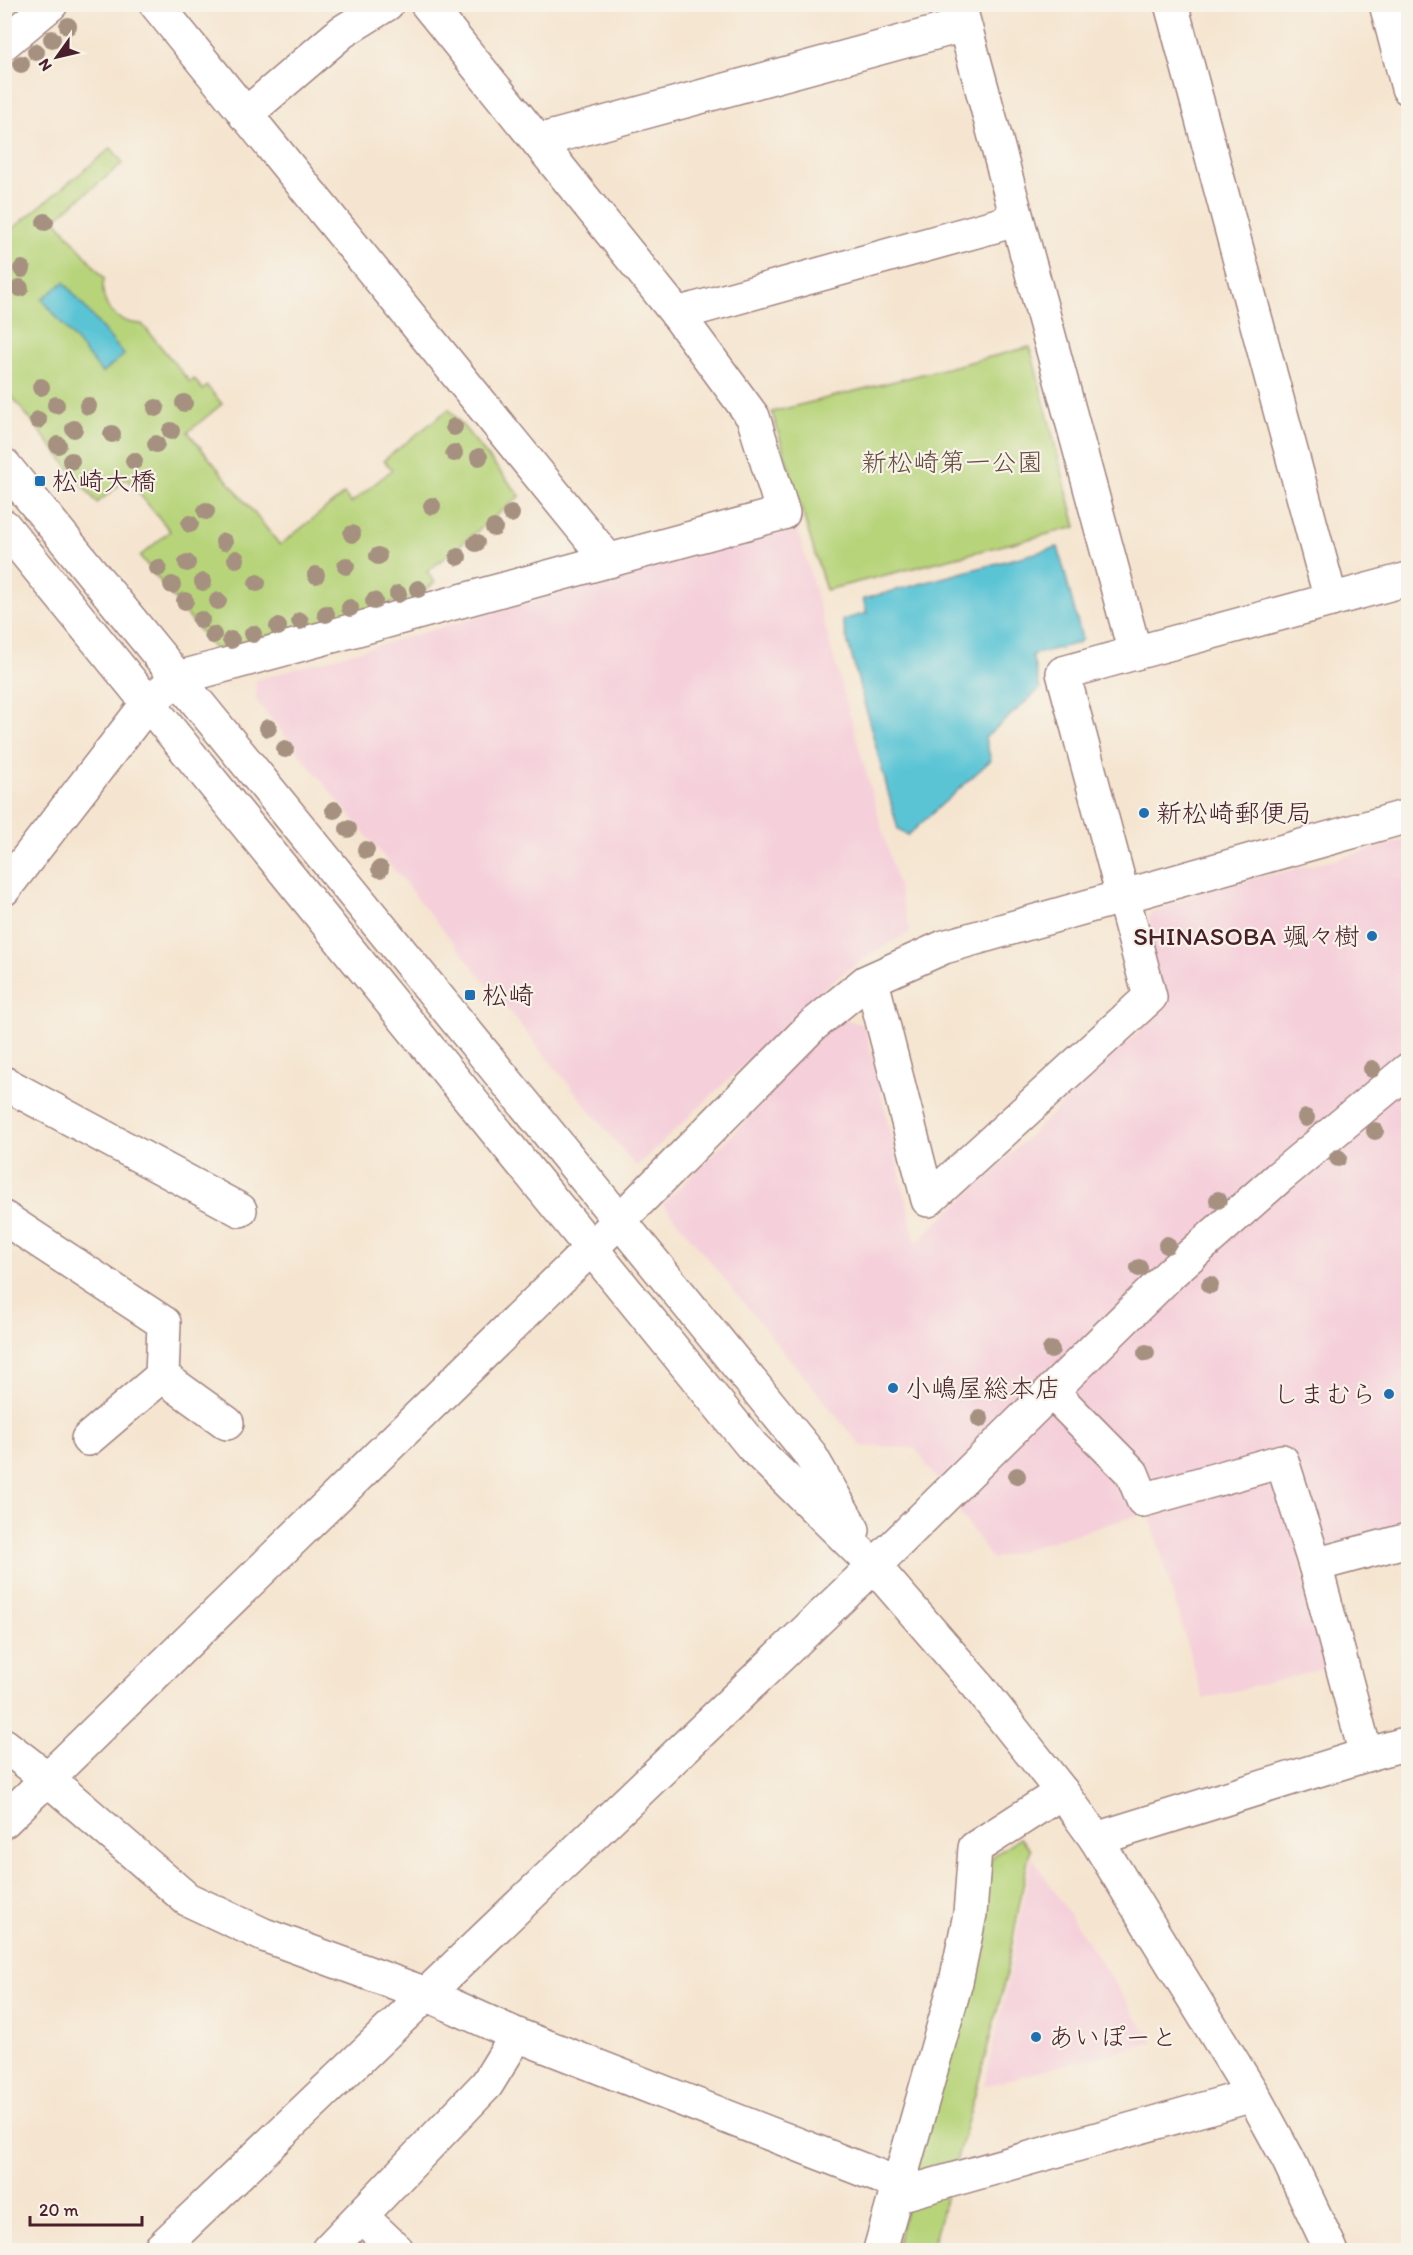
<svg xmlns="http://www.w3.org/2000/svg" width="1413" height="2255" viewBox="0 0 1413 2255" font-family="Itim,'Klee One',sans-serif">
<rect width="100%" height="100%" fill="#f7f3e8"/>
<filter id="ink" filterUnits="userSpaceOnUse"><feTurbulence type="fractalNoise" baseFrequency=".0167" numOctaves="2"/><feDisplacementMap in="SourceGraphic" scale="12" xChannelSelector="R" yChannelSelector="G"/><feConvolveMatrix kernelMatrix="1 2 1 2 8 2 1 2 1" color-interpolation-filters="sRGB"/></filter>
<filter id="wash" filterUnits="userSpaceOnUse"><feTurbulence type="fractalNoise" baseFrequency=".008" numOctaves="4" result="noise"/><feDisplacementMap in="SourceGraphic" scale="24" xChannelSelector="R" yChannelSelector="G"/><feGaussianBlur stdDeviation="1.35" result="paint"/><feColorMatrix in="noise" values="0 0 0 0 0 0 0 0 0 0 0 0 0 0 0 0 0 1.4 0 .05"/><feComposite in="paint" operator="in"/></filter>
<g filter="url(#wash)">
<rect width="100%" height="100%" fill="#f5e5d0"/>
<g fill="#f5cfda">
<polygon points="797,527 911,932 876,951 832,981 636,1167 256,700 256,680"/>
<polygon points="1408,839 1408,1523 1298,1554 1326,1668 1203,1699 1149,1512 992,1559 915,1448 861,1446 663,1204 749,1118 781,1075 827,1030 846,1019 865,1026 916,1243 1166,1006 1146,930 1150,914 1206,889 1330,861"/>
<polygon points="1032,1857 1153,2042 984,2086 1010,1972"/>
</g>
<g fill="#b7d47a" stroke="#807a52" stroke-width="1.5">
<path d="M111,148l12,15 -68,56 49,59c-5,27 10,45 38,46l48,58 4,-3 9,11 4,-4 15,18 -34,28 92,113 64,-51 7,9 41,-33 -8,-10 65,-51 71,87 -93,76 8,10 -16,14 -204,54 -75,-94 30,-25 -43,-52 -30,24 -92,-115v-153z"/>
<polygon points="1030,347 1076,527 826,590 772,412"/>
<polygon points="1020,1838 1030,1849 1005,1980 976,2091 931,2250 896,2250 992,1857"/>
</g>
<g fill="#5ac4d5" stroke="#527280" stroke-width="1.5">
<polygon points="64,282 124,355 102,373 42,299"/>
<polygon points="1058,547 1082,639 1078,643 1032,655 1040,689 985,738 991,760 908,835 898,829 842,620 867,613 863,599"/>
</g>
</g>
<g filter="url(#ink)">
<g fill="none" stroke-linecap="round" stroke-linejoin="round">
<g stroke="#a0827e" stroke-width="36">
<g id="minor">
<polyline points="156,4 609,561"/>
<polyline points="959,4 1135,653 1408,579"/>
<polyline points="1171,4 1331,600"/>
<polyline points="1386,4 1408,88"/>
<polyline points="4,43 51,4"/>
<polyline points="245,115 342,32 387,4"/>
<polyline points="538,141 964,25"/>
<polyline points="677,314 1016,220"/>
<polyline points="4,465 809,1453 853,1530"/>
<polyline points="4,526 752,1446 874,1566 978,1686 1062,1792 1096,1839 1253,2095 1288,2159 1331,2250"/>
<polyline points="4,889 148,703 178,678 783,513 753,417 677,314 427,4"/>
<polyline points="872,981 928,1200 1150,997 1063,673 1135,653"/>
<polyline points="4,1083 240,1210"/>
<polyline points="4,1218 164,1323 162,1376 227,1423"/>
<polyline points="1052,1392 1132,1473 1143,1500 1282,1461 1315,1565 1366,1755"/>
<polyline points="88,1439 162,1376"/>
<polyline points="1315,1565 1408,1540"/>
<polyline points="4,1745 48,1779 187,1899 264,1935 426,1994 517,2035 899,2184"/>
<polyline points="4,1821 620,1220 812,1026 866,982 944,947 1408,816"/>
<polyline points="1096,1839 1366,1755 1408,1743"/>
<polyline points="895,2196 1253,2095"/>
<polyline points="361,2216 397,2250"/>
<polyline points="159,2250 874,1566 1172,1272 1278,1178 1408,1070"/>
<polyline points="328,2250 487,2084 517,2035"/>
<polyline points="880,2250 956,1982 970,1914 975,1848 1062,1792"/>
</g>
</g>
<use href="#minor" stroke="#fff" stroke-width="33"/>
</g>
<g fill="#a69180">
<circle cx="68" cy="26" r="9"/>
<circle cx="52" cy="39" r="9"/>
<circle cx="36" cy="52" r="9"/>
<circle cx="21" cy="64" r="9"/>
<circle cx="45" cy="222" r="9"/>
<circle cx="22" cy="269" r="9"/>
<circle cx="20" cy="288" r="9"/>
<circle cx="41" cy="387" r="9"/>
<circle cx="184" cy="403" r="9"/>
<circle cx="56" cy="405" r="9"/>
<circle cx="88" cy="406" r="9"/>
<circle cx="156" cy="408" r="9"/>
<circle cx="38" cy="420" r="9"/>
<circle cx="454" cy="427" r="9"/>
<circle cx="74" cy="429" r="9"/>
<circle cx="171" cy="431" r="9"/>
<circle cx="112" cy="434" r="9"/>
<circle cx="156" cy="444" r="9"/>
<circle cx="58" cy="445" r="9"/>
<circle cx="454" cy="453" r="9"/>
<circle cx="479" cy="457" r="9"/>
<circle cx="71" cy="461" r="9"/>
<circle cx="134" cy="461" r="9"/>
<circle cx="88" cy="481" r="9"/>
<circle cx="432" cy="506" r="9"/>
<circle cx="206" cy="511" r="9"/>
<circle cx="511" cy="514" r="9"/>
<circle cx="190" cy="524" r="9"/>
<circle cx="494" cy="528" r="9"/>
<circle cx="352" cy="534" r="9"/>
<circle cx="224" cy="542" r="9"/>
<circle cx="476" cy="543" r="9"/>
<circle cx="378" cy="556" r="9"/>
<circle cx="458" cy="557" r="9"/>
<circle cx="236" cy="559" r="9"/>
<circle cx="187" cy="563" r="9"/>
<circle cx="346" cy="566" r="9"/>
<circle cx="158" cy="568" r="9"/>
<circle cx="316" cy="575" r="9"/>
<circle cx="203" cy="582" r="9"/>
<circle cx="257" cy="583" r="9"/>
<circle cx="172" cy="585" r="9"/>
<circle cx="418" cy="589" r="9"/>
<circle cx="398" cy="594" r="9"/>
<circle cx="185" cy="601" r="9"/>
<circle cx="218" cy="601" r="9"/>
<circle cx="374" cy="601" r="9"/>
<circle cx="350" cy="608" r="9"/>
<circle cx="326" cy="614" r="9"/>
<circle cx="201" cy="620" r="9"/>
<circle cx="300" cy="621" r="9"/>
<circle cx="278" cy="627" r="9"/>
<circle cx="253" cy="634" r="9"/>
<circle cx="213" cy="635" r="9"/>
<circle cx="231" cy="640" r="9"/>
<circle cx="268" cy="728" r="9"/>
<circle cx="285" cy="749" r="9"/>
<circle cx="334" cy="810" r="9"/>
<circle cx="348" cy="829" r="9"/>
<circle cx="366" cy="850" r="9"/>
<circle cx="380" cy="869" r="9"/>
<circle cx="1372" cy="1069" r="9"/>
<circle cx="1306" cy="1118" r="9"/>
<circle cx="1375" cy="1131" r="9"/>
<circle cx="1338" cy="1158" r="9"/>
<circle cx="1218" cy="1200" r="9"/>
<circle cx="1167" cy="1245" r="9"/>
<circle cx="1139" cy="1268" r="9"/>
<circle cx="1210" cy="1285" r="9"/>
<circle cx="1051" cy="1350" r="9"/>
<circle cx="1146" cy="1353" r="9"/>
<circle cx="980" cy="1419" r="9"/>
<circle cx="1017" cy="1476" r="9"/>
</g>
</g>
<g fill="#1f6fb2" stroke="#f7f3e8" stroke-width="2">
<rect x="34" y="475" width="12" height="12" rx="3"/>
<circle cx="1144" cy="813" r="6"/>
<circle cx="1372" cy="936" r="6"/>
<rect x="464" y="989" width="12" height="12" rx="3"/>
<circle cx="893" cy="1388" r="6"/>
<circle cx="1389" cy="1394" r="6"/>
<circle cx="1036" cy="2037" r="6"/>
</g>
<g text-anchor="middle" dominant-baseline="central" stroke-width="4.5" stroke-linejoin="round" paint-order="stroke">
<g font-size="26" fill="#654c3f" stroke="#f7f3e8">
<text x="952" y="462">新松崎第一公園</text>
</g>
<g font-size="26" fill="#4a1f2b" stroke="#f7f3e8" text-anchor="start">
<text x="52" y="481">松崎大橋</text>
<text x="1156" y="813">新松崎郵便局</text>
<text x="1360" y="936" text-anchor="end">SHINASOBA 颯々樹</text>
<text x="482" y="995">松崎</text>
<text x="905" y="1388">小嶋屋総本店</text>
<text x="1377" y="1394" text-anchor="end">しまむら</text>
<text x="1048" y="2037">あいぽーと</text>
</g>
</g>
<rect width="1413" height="2255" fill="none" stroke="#f7f3e8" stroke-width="24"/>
<g transform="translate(57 57) rotate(236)" stroke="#f7f3e8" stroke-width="4.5" paint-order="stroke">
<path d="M0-4.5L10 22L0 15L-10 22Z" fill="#4a1f2b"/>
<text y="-9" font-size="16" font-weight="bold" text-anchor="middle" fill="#4a1f2b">N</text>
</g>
<path d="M30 2216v9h112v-9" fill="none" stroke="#4a1f2b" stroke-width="3"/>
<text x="39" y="2216" font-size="18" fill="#4a1f2b" stroke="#f7f3e8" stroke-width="4.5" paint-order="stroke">20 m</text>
</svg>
